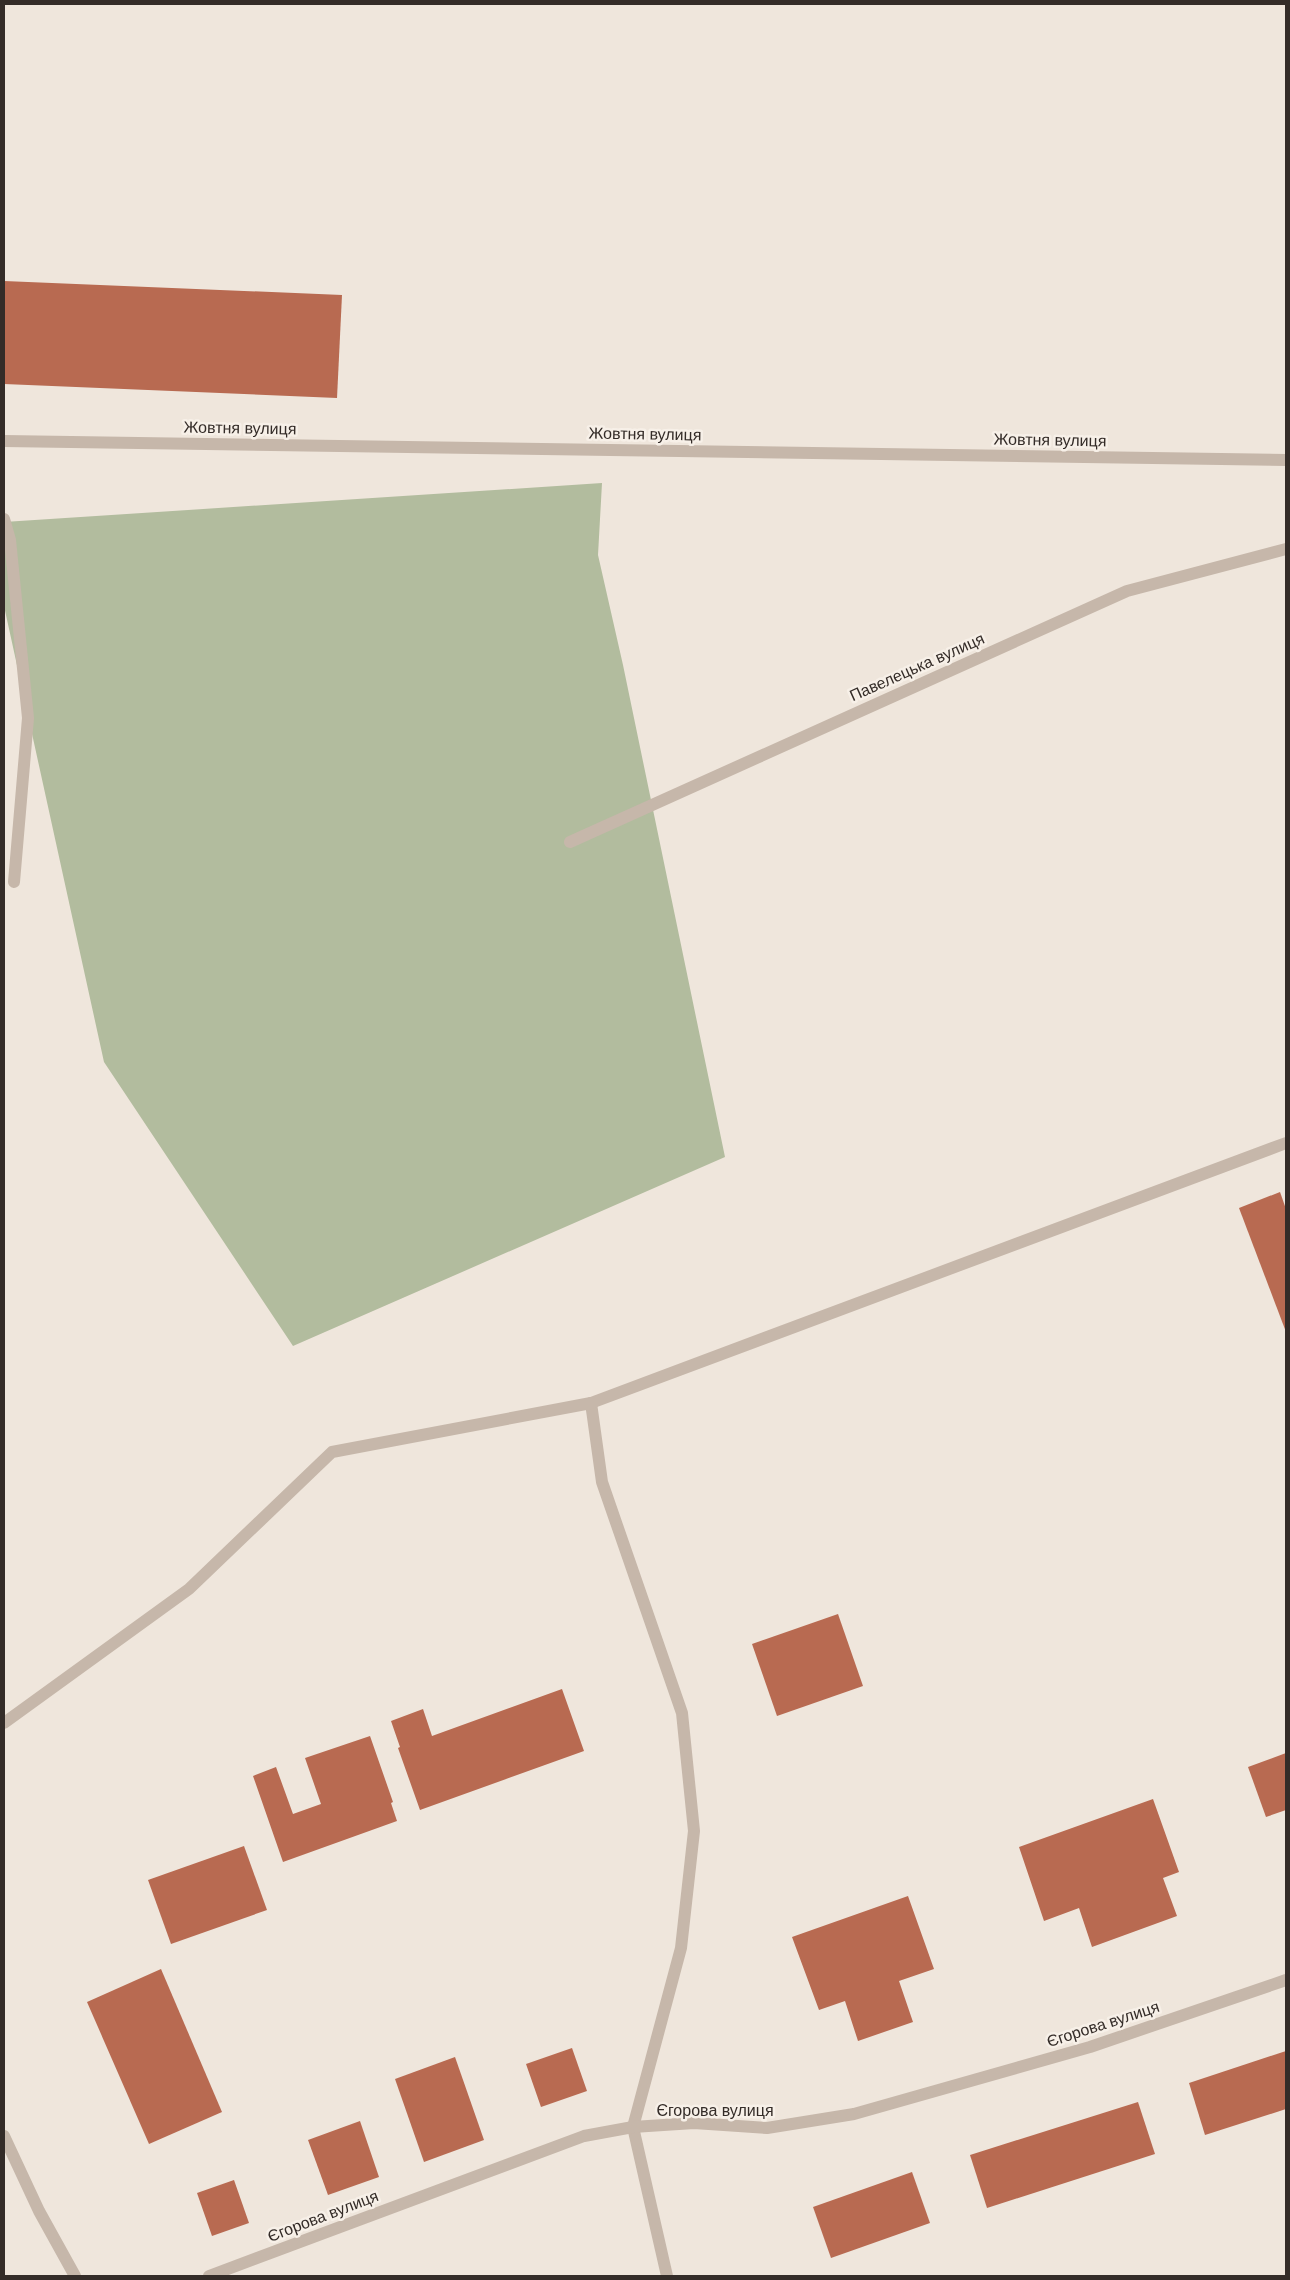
<svg xmlns="http://www.w3.org/2000/svg" width="1290" height="2280" viewBox="0 0 1290 2280" font-family="Helvetica,sans-serif">
<rect width="100%" height="100%" fill="#efe6dc"/>
<polygon fill="#b2bc9e" points="602,483 598,555 623,665 725,1157 293,1346 104,1062 4,606 4,522"/>
<g fill="#b86a51">
<polygon points="4,281 342,295 337,398 4,384"/>
<polygon points="1280,1192 1286,1209 1286,1332 1239,1208"/>
<polygon points="838,1614 863,1686 777,1716 752,1644"/>
<polygon points="562,1689 584,1751 420,1810 398,1748 400,1747 391,1721 423,1709 432,1736"/>
<polygon points="370,1736 393,1802 391,1803 397,1821 283,1862 253,1776 276,1767 293,1814 321,1804 305,1758"/>
<polygon points="1286,1753 1286,1810 1266,1817 1248,1767"/>
<polygon points="1153,1799 1179,1872 1163,1878 1177,1916 1092,1947 1079,1908 1044,1921 1019,1847"/>
<polygon points="244,1846 267,1910 171,1944 148,1880"/>
<polygon points="908,1896 934,1969 899,1981 913,2022 858,2041 845,2001 819,2010 792,1937"/>
<polygon points="161,1969 222,2112 149,2144 87,2002"/>
<polygon points="572,2048 587,2091 541,2107 526,2064"/>
<polygon points="1286,2051 1286,2109 1205,2135 1189,2083"/>
<polygon points="455,2057 484,2140 424,2162 395,2079"/>
<polygon points="1138,2102 1155,2154 987,2208 970,2155"/>
<polygon points="360,2121 379,2177 328,2195 308,2140"/>
<polygon points="912,2172 930,2223 831,2258 813,2207"/>
<polygon points="234,2180 249,2223 212,2236 197,2193"/>
</g>
<g fill="none" stroke-linecap="round" stroke-linejoin="round">
<g stroke="#c6b7aa" stroke-width="12">
<polyline points="4,441 1286,460"/>
<polyline points="4,519 10,540 28,718 14,882"/>
<polyline points="570,842 1127,591 1286,549"/>
<polyline points="591,1403 602,1482 682,1713 694,1831 681,1948 633,2127 667,2276"/>
<polyline points="4,1723 189,1589 332,1452 591,1403 1286,1143"/>
<polyline points="4,2136 39,2211 75,2276"/>
<polyline points="209,2276 584,2136 633,2127 694,2123 767,2128 854,2114 1090,2047 1286,1980"/>
</g>
</g>
<g text-anchor="middle" dominant-baseline="central" stroke-width="5" stroke-linejoin="round" paint-order="stroke">
<g font-size="16" fill="#342c28" stroke="#f7f0e8">
<text transform="translate(240 428) rotate(1)">Жовтня вулиця</text>
<text transform="translate(645 434) rotate(1)">Жовтня вулиця</text>
<text transform="translate(1050 440) rotate(1)">Жовтня вулиця</text>
<text transform="translate(917 667) rotate(-24)">Павелецька вулиця</text>
<text transform="translate(1103 2024) rotate(-18)">Єгорова вулиця</text>
<text x="715" y="2110">Єгорова вулиця</text>
<text transform="translate(323 2216) rotate(-21)">Єгорова вулиця</text>
</g>
</g>
<rect width="1290" height="2280" fill="none" stroke="#342c28" stroke-width="10"/>
</svg>
